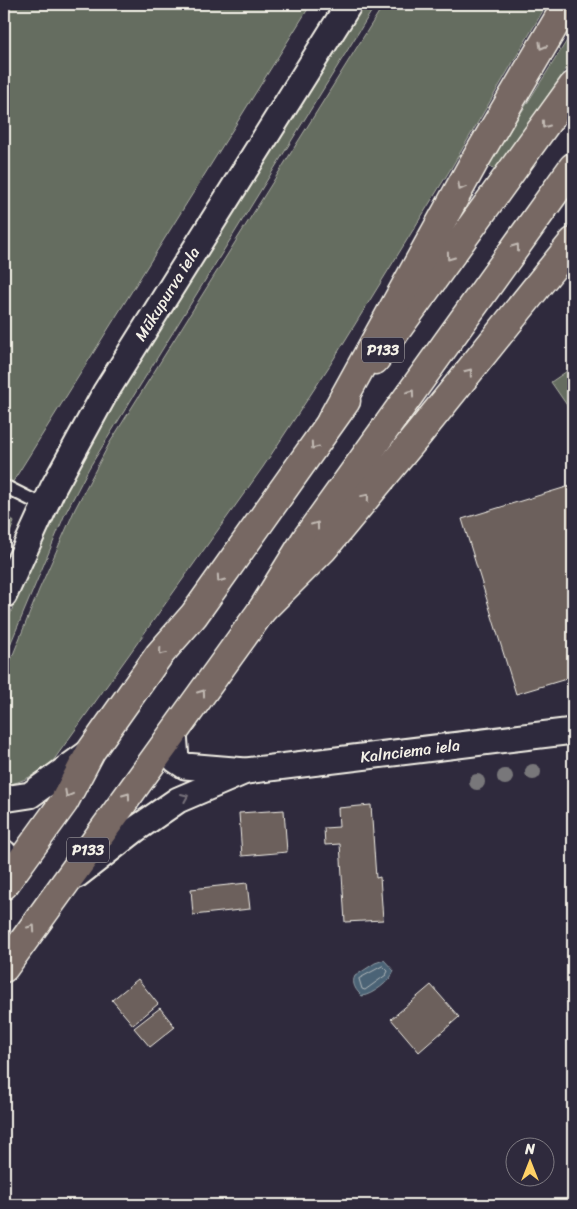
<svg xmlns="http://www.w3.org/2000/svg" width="577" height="1209" viewBox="0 0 577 1209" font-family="Sriracha,sans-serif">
<rect width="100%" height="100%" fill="#2f2a3d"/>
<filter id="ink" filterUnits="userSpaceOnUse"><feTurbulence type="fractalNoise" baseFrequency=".02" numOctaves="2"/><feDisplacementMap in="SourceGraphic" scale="10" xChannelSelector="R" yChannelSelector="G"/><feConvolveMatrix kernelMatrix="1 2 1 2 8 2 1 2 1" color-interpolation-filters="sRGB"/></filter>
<g filter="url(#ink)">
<g fill="#656d60" stroke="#acafa4">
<polygon points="4,4 311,4 4,496"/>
<polygon points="363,4 376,4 89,468 65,514 4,659 4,630 16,599 56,511 106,415"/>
<path d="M384,4h163l-97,166 -120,195 -67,102 -210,294c-15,12 -30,22 -49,24v-108l35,-87 36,-81 34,-65z"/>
<polygon points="573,31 573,59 499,166 495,169 488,165"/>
<polygon points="573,367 573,414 551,382"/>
<polygon points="4,510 14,522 4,548"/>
</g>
<path fill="#4c6376" stroke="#8f9ca4" d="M384,960l10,11c-3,10 -22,24 -32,25 -6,-5 -11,-13 -7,-20l20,-13z"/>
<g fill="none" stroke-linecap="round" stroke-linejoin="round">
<polygon stroke="#b1b8ba" stroke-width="1" points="383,966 388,971 386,975 365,990 362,989 359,979"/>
</g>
<g fill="#6c605b" stroke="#f4f1e8">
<polygon points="573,485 573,677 516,694 462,519"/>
<polygon points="371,805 376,878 380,877 383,920 345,922 340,844 325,845 324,828 339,827 338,808"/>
<polygon points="284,810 287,852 242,856 239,813"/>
<polygon points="247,883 250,909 193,915 191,889"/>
<polygon points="573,934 573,965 570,935"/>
<polygon points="138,979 158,1004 133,1025 112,1000"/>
<polygon points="431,985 459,1017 419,1052 391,1019"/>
<polygon points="160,1008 175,1027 150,1047 134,1028"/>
</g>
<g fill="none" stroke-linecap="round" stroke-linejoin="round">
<g stroke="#f4f1e8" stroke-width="16">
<polyline id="service" points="8,488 44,506"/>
</g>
<g stroke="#f4f1e8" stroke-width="29">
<g id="minor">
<polyline points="4,595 53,488 105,393 349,4"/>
<polyline points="174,732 176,760 185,766 246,771 573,731"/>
<polyline points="4,799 30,795 91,751"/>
<polyline points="4,853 4,858"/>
<polyline points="77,875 136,829 178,800 241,773"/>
</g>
</g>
<g stroke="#f4f1e8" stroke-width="31">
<g id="primary">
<polyline points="375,360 573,86"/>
<polyline points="4,885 64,802 91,751 159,655 194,615 346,401"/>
<polyline points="4,968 262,610 306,539 573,167"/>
</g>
</g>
<g stroke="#f4f1e8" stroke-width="31">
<g id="trunk">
<polyline points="331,421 473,164 567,4"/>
<polyline points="262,610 323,549 417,436 573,242"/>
</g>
</g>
<use href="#service" stroke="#2f2a3d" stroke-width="12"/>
<use href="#minor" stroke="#2f2a3d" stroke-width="25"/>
<use href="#primary" stroke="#776864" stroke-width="28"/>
<use href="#trunk" stroke="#776864" stroke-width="28"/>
</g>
<g fill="#78777a">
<circle cx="533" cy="772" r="8"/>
<circle cx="505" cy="777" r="8"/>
<circle cx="477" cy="782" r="8"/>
</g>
<defs><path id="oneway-chevron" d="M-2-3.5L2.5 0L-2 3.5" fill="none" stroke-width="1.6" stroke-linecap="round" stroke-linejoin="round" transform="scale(1.25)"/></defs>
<g stroke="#c2bab3">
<use href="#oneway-chevron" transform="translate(542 46) rotate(120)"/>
<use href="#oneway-chevron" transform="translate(545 125) rotate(126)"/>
<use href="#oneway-chevron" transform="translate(461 187) rotate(119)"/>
<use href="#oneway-chevron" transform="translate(516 247) rotate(-54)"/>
<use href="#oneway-chevron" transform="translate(450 257) rotate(126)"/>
<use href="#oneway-chevron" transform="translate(469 372) rotate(-51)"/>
<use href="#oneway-chevron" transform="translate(411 393) rotate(-54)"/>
<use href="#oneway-chevron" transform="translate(314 446) rotate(125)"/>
<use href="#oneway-chevron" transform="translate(366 497) rotate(-50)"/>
<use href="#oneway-chevron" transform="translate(316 525) rotate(-54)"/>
<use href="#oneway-chevron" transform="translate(220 579) rotate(125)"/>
<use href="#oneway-chevron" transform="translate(162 652) rotate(130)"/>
<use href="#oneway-chevron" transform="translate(202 693) rotate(-54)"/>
<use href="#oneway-chevron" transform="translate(68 794) rotate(118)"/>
<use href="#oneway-chevron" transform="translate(127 796) rotate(-54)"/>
<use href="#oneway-chevron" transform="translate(32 928) rotate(-55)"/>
</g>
<use stroke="#747079" href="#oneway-chevron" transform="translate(185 797) rotate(-23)"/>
</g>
<g text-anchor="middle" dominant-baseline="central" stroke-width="5" stroke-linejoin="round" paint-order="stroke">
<g fill="#2f2a3d" stroke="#b9b5b5" stroke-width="1">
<rect x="362" y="337.5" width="42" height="25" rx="4"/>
<rect x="67" y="837.5" width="42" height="25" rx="4"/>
</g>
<g font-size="15" font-weight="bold" fill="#f4f1e8">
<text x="383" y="350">P133</text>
<text x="88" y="850">P133</text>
</g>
<g font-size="16" fill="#f4f1e8" stroke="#2f2a3d">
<text transform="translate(167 294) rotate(-58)">Mūkupurva iela</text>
<text transform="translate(410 751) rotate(-7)">Kalnciema iela</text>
</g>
</g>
<rect width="577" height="1209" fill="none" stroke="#2f2a3d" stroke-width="20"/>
<rect x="10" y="10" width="557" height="1189" fill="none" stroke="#f4f1e8" stroke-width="2" filter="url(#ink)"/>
<g transform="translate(530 1162)"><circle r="24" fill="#2f2a3d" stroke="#7e7a81"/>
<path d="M0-4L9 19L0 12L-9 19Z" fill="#ffd166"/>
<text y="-8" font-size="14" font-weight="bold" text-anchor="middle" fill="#f4f1e8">N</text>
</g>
</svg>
